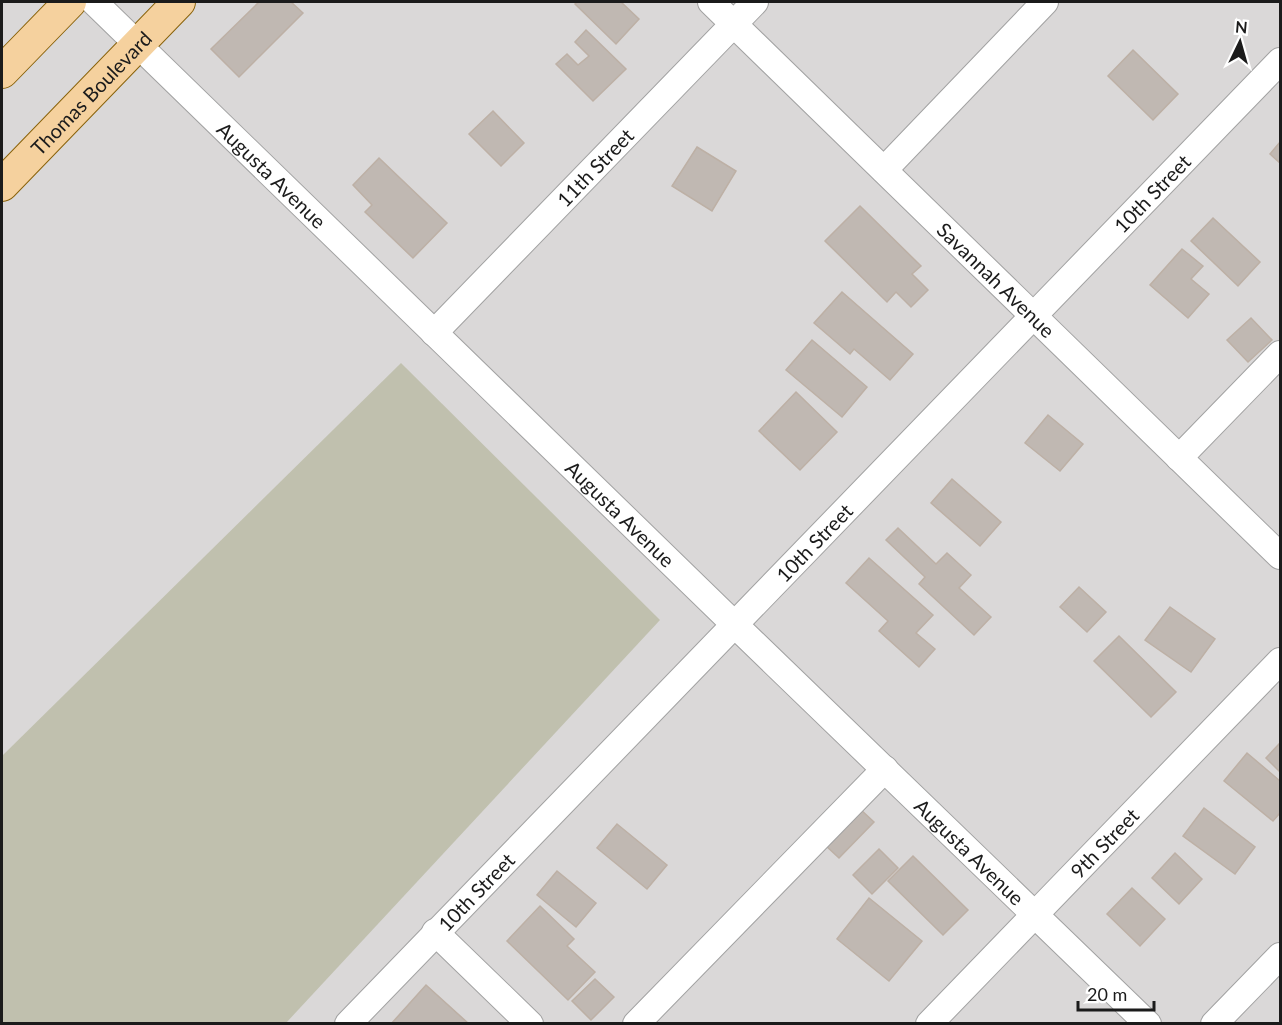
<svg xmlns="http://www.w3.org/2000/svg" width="1282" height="1025" viewBox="0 0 1282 1025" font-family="Lato,sans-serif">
<rect width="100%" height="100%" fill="#ece9e2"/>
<rect fill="#dad8d8" x="2" y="2" width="1278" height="1021"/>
<polygon fill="#c0c0ae" points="401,363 660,620 286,1023 2,1023 2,756"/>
<g fill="#c0b8b2" stroke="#bdb0a5" stroke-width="1.5">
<polygon points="259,2 291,2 303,13 239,77 211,49"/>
<polygon points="577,2 621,2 639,19 616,44 575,4"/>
<polygon points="586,30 626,69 593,101 556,64 567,54 578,65 589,56 575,42"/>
<polygon points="1133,50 1178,94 1153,120 1108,76"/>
<polygon points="493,111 524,143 501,166 469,134"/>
<polygon points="1280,142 1280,163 1270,154"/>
<polygon points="697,147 736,171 712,211 672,186"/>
<polygon points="379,158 447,223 413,258 365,212 372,205 353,185"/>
<polygon points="860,206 921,266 912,274 928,290 911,307 896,292 887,302 825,241"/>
<polygon points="1213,218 1260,262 1238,286 1191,241"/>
<polygon points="1182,249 1203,266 1191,279 1209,294 1188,318 1150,285"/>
<polygon points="842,292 913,354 890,380 854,349 850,354 814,323"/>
<polygon points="1251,318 1272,340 1248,362 1227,340"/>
<polygon points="812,340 867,387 842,417 786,370"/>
<polygon points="796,392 837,432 800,470 759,431"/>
<polygon points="1048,415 1083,444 1060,471 1025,443"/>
<polygon points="952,479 1001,522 980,546 931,503"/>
<polygon points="898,528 936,564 947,553 971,575 959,588 991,617 974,635 919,584 925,577 886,540"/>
<polygon points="869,558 933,615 916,633 935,649 919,667 879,631 888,621 846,583"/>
<polygon points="1079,587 1106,612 1087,632 1060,607"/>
<polygon points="1170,607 1215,639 1191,672 1145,640"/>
<polygon points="1119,636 1176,692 1151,717 1094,661"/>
<polygon points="1280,743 1280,772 1266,758"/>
<polygon points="1247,753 1280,781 1280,813 1273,821 1224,781"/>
<polygon points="1204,808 1255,847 1235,874 1183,836"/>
<polygon points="860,809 874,822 839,858 825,845"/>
<polygon points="617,824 667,865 647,889 597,848"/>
<polygon points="879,849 898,868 872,894 853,875"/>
<polygon points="1175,853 1202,879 1179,904 1152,878"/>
<polygon points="913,856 968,910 943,935 888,881"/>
<polygon points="557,871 596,903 576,927 537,895"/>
<polygon points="1132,888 1165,919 1140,946 1107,914"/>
<polygon points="869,898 922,941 889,981 837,939"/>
<polygon points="540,906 574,939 567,946 595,972 568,1000 507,941"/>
<polygon points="595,979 614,997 591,1020 572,1001"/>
<polygon points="426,985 469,1024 391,1024"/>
</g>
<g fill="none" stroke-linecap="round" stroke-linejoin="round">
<g stroke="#a2a2a2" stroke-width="28">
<g id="minor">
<path id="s1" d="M94,2l640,622 414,400"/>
<path id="s2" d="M711,2l569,554"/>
<polyline points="884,170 1045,2"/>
<path id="s3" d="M434,333l321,-331"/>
<polyline points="1179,458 1280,354"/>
<polyline points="435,932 530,1024"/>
<path id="s4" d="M348,1024l932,-963"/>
<polyline points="636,1024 885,769"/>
<path id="s5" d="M929,1024l351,-363"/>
<polyline points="1214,1024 1280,956"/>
</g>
</g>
<g stroke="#89620a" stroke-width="34">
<g id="major">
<polyline points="2,72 70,2"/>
<path id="s6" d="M2,185l177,-183"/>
</g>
</g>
<use href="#minor" stroke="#fff" stroke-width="26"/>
<use href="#major" stroke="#f5d19e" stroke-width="32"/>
</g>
<g text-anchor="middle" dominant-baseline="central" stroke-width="4.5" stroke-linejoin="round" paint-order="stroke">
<g font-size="20" fill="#1b1b1b" stroke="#fff">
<text stroke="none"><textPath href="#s6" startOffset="128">Thomas Boulevard</textPath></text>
<text stroke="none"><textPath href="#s3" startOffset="231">11th Street</textPath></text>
<text stroke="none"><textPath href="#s1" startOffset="248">Augusta Avenue</textPath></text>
<text stroke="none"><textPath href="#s4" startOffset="1156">10th Street</textPath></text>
<text stroke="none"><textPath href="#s2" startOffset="398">Savannah Avenue</textPath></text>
<text stroke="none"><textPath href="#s1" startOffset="734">Augusta Avenue</textPath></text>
<text stroke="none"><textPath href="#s4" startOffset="670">10th Street</textPath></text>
<text stroke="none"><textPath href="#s5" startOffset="252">9th Street</textPath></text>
<text stroke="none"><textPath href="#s1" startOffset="1220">Augusta Avenue</textPath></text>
<text stroke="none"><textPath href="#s4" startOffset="184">10th Street</textPath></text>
</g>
</g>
<rect width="1282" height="1025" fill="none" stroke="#1b1b1b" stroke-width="6"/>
<g transform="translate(1240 42) rotate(5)" stroke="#ffffff" stroke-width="4.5" paint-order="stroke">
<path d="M0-4.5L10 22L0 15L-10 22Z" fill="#1b1b1b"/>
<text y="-9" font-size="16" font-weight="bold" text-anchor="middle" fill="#1b1b1b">N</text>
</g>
<path d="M1078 1001v9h76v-9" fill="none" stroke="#1b1b1b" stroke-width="3"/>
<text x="1087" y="1001" font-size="18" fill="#1b1b1b" stroke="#ffffff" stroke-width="4.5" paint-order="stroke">20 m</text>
</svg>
